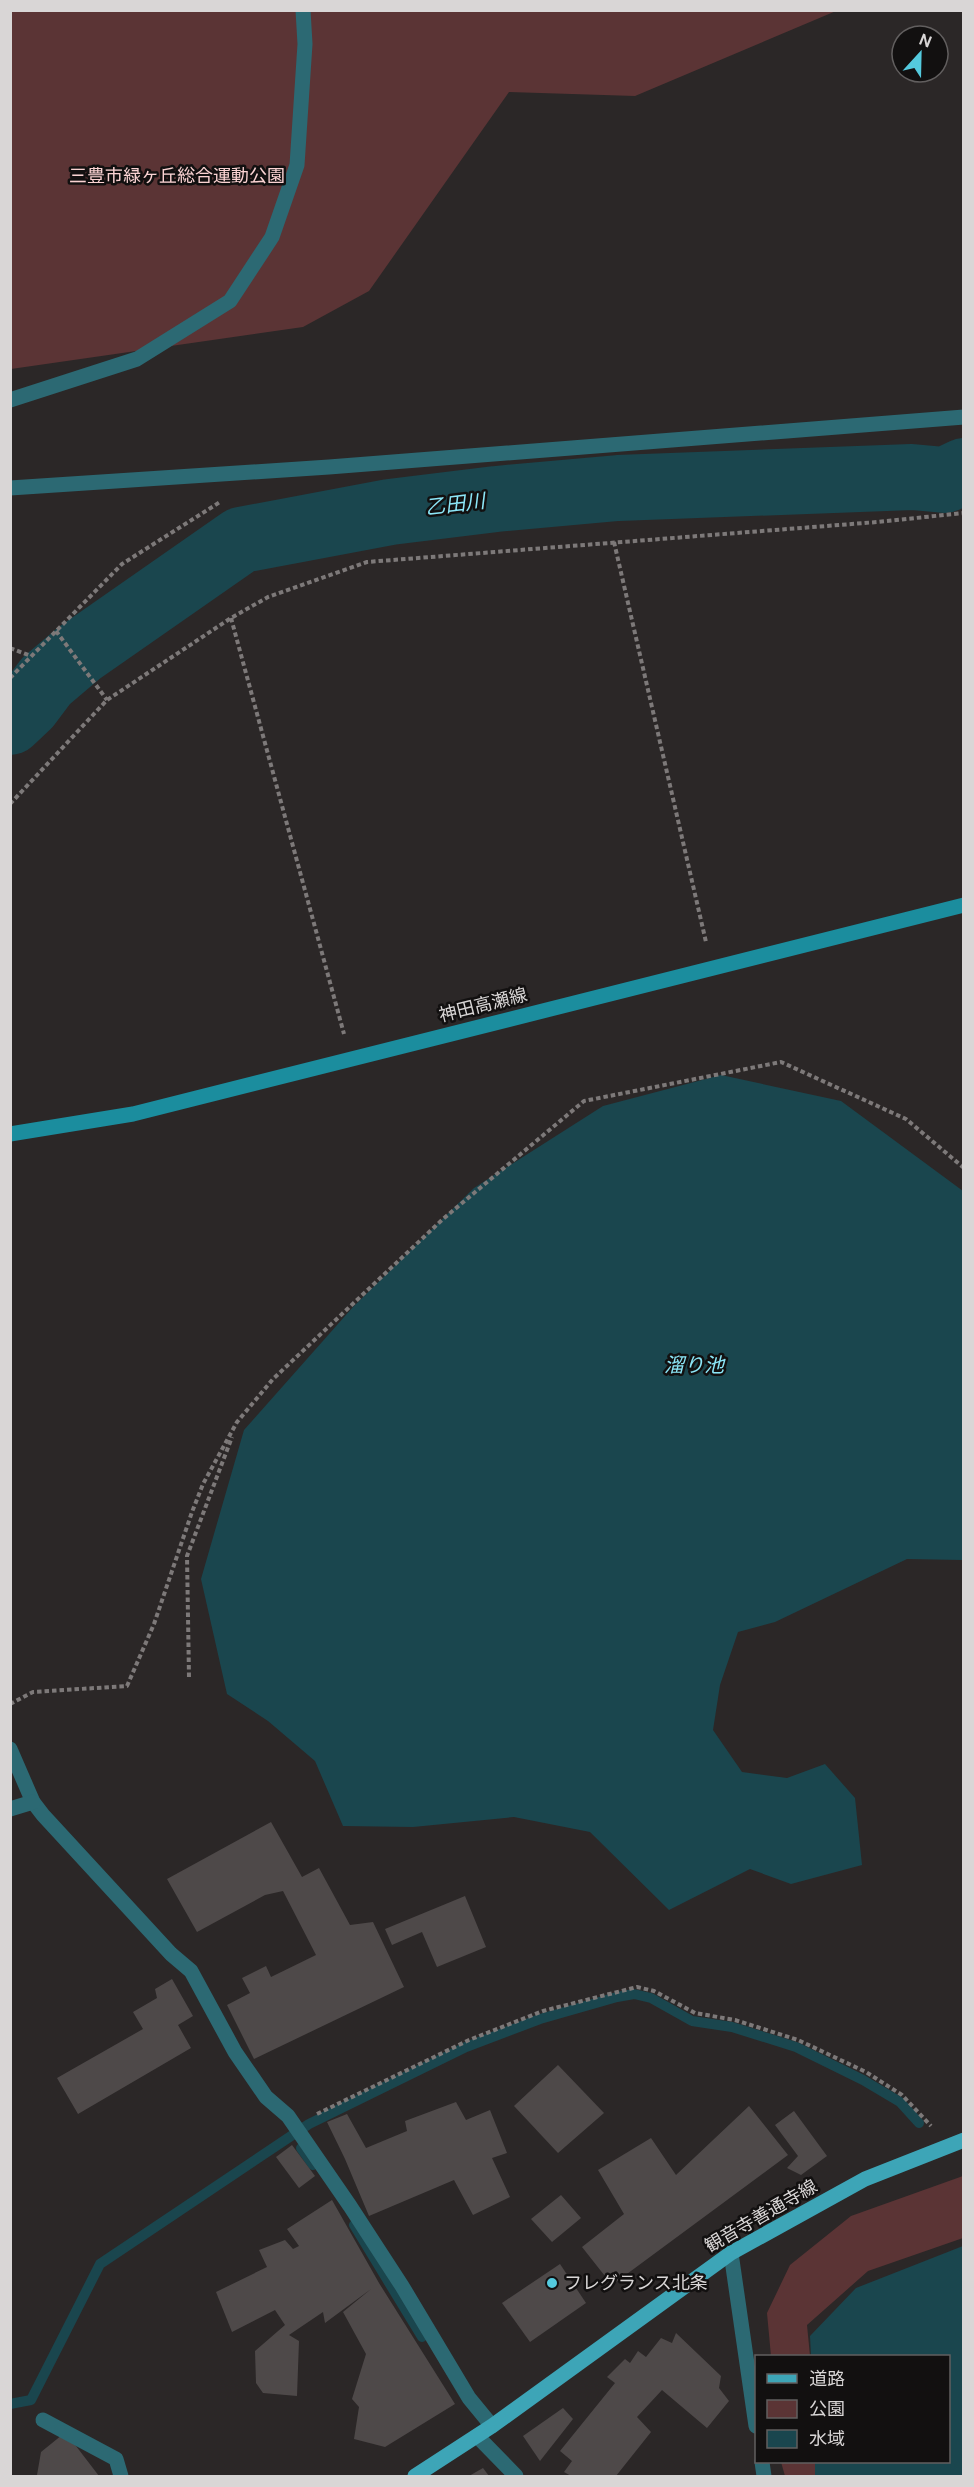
<svg xmlns="http://www.w3.org/2000/svg" width="974" height="2487" viewBox="0 0 974 2487" font-family="'DM Sans','Noto Sans JP',sans-serif">
<rect width="100%" height="100%" fill="#2b2727"/>
<g fill="#5b3435">
<polygon points="10,11 836,11 635,96 509,92 369,291 303,327 11,369"/>
<polygon points="963,2176 963,2238 868,2271 807,2325 810,2356 771,2356 767,2313 790,2265 851,2216"/>
<polygon points="781,2462 819,2462 820,2476 785,2476"/>
</g>
<g fill="#1a464e">
<polygon points="721,1075 841,1101 963,1191 963,1560 907,1559 775,1622 738,1632 720,1685 713,1730 742,1772 787,1778 825,1764 855,1798 862,1865 791,1884 750,1869 669,1910 590,1832 514,1817 413,1827 343,1826 315,1761 268,1721 227,1694 201,1579 244,1430 353,1307 474,1188 603,1106"/>
<polygon points="963,2246 963,2476 815,2476 815,2462 948,2462 948,2356 811,2356 810,2336 856,2288"/>
</g>
<g fill="none" stroke-linecap="round" stroke-linejoin="round">
<g stroke="#1a464e" stroke-width="10">
<polyline points="301,2148 313,2165"/>
<polyline points="354,2225 422,2337"/>
<polyline points="10,2404 31,2400 100,2264 309,2124 466,2047 540,2019 617,1997 634,1994 651,1998 692,2021 732,2027 796,2047 863,2080 900,2102 919,2123"/>
</g>
<polyline stroke="#1a464e" stroke-width="66" points="10,722 28,705 46,681 79,653 241,540 390,512 496,499 618,488 912,477 945,480 964,471"/>
</g>
<g fill="#4e4949">
<polygon points="271,1822 302,1877 319,1868 350,1925 373,1922 404,1987 254,2059 227,2005 250,1993 242,1978 266,1966 271,1977 316,1955 283,1891 265,1895 197,1932 167,1879"/>
<polygon points="465,1896 486,1947 437,1967 422,1932 392,1945 385,1929"/>
<polygon points="172,1979 193,2016 178,2025 191,2048 78,2114 57,2078 143,2029 133,2012 157,1998 155,1989"/>
<polygon points="558,2065 604,2113 558,2153 514,2106"/>
<polygon points="456,2102 466,2120 490,2110 507,2153 492,2158 510,2197 473,2215 454,2180 369,2216 345,2159 327,2122 347,2114 366,2148 407,2131 405,2121"/>
<polygon points="749,2106 788,2155 612,2285 582,2247 624,2214 598,2170 651,2138 676,2175"/>
<polygon points="794,2111 827,2156 801,2175 787,2168 798,2156 775,2125"/>
<polygon points="292,2145 315,2176 299,2188 276,2157"/>
<polygon points="561,2195 581,2218 552,2242 531,2219"/>
<polygon points="332,2200 379,2283 455,2404 385,2447 354,2439 359,2407 352,2399 366,2354 343,2312 371,2289 325,2323 323,2312 289,2335 299,2341 297,2396 263,2393 256,2383 255,2351 285,2325 275,2310 232,2332 216,2292 267,2267 259,2250 285,2240 293,2249 299,2246 287,2229"/>
<polygon points="560,2264 586,2303 530,2342 502,2303"/>
<polygon points="676,2333 721,2376 719,2388 729,2401 707,2428 662,2390 637,2417 651,2432 616,2476 571,2476 564,2472 572,2461 560,2451 615,2383 607,2377 625,2359 630,2363 638,2351 646,2357 661,2338 672,2343"/>
<polygon points="563,2408 573,2419 540,2461 523,2436"/>
<polygon points="62,2435 76,2446 99,2476 34,2476 37,2475 41,2452"/>
<polygon points="483,2468 489,2476 469,2476"/>
</g>
<g fill="none" stroke-linecap="round" stroke-linejoin="round">
<g stroke="#7d7979" stroke-width="4" stroke-dasharray="4.5 3" stroke-linecap="butt">
<polyline points="614,542 706,942"/>
<polyline points="231,618 344,1034"/>
<polyline points="56,631 107,700"/>
<polyline points="10,648 31,656"/>
<polyline points="10,678 122,564 220,502"/>
<polyline points="10,804 107,700 231,618 268,597 367,562 877,522 964,513"/>
<polyline points="189,1677 187,1556 232,1437"/>
<polyline points="10,1704 33,1692 127,1686 154,1624 192,1512 203,1484 237,1422 273,1379 443,1219 584,1101 781,1062 906,1119 964,1168"/>
<polyline points="317,2114 469,2040 543,2011 637,1987 654,1991 695,2013 735,2020 798,2040 866,2072 902,2095 931,2126"/>
</g>
<g stroke="#2c6973" stroke-width="15">
<polyline points="10,488 329,467 964,417"/>
<polyline points="10,1749 33,1802 43,1815 171,1954 191,1971 235,2052 266,2097 288,2116 350,2206 402,2286 469,2398 492,2426"/>
<polyline points="10,1809 33,1802"/>
<polyline points="731,2253 756,2426"/>
<polyline points="43,2420 116,2459 121,2476"/>
<polyline points="477,2436 516,2476"/>
<polyline points="762,2462 764,2476"/>
</g>
<polyline stroke="#2c6973" stroke-width="15" points="10,400 137,359 230,301 272,237 297,165 305,44 303,10"/>
<polyline stroke="#1b8d9e" stroke-width="15" points="10,1134 133,1114 964,905"/>
<polyline stroke="#3da5b7" stroke-width="15" points="415,2476 492,2426 731,2253 865,2179 964,2140"/>
</g>
<circle fill="#54cade" stroke="#121010" stroke-width="2" cx="552" cy="2283" r="6"/>
<g text-anchor="middle" dominant-baseline="central" stroke-width="5" stroke-linejoin="round" paint-order="stroke">
<g font-size="18" fill="#fad2d2" stroke="#121010">
<text x="177" y="176">三豊市緑ヶ丘総合運動公園</text>
</g>
<g font-size="18" fill="#d9d6d6" stroke="#121010">
<text transform="translate(483 1005) rotate(-14)">神田高瀬線</text>
<text transform="translate(761 2216) rotate(-30)">観音寺善通寺線</text>
</g>
<g font-size="18" fill="#d9d6d6" stroke="#121010" text-anchor="start">
<text x="564" y="2283">フレグランス北条</text>
</g>
<g font-size="20" font-style="italic" fill="#8ce7f8" stroke="#121010">
<text transform="translate(455 504) rotate(-7)">乙田川</text>
<text x="694" y="1365">溜り池</text>
</g>
</g>
<rect width="974" height="2487" fill="none" stroke="#d9d6d6" stroke-width="24"/>
<rect x="755" y="2355" width="195" height="108" fill="#121010" stroke="#625f5f" stroke-width="1.5"/>
<rect x="767" y="2374" width="30" height="9" fill="#3da5b7" stroke="#625f5f" stroke-width="1.5"/>
<text x="809" y="2385" font-size="18" fill="#d9d6d6">道路</text>
<rect x="767" y="2400" width="30" height="18" fill="#5b3435" stroke="#625f5f" stroke-width="1.5"/>
<text x="809" y="2415" font-size="18" fill="#d9d6d6">公園</text>
<rect x="767" y="2430" width="30" height="18" fill="#1a464e" stroke="#625f5f" stroke-width="1.5"/>
<text x="809" y="2445" font-size="18" fill="#d9d6d6">水域</text>
<g transform="translate(920 54) rotate(22)"><circle r="28" fill="#121010" stroke="#625f5f" stroke-width="1.5"/>
<path d="M0-4.5L10 22L0 15L-10 22Z" fill="#54cade"/>
<text y="-9" font-size="16" font-weight="bold" text-anchor="middle" fill="#d9d6d6">N</text>
</g>
</svg>
